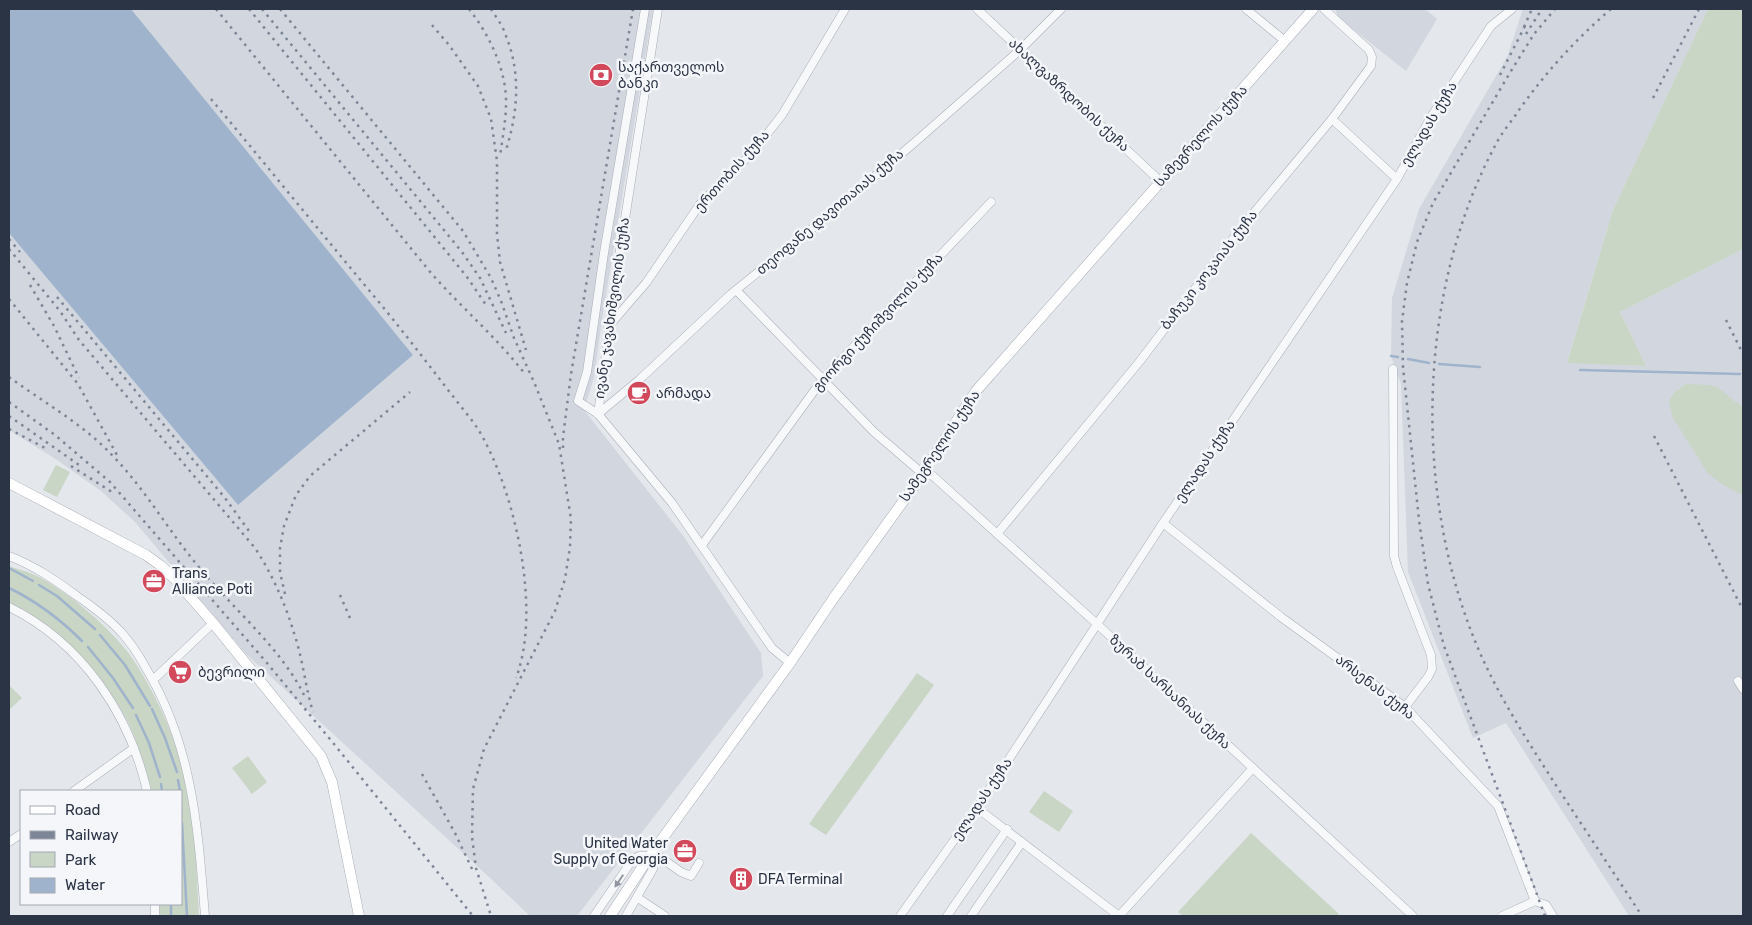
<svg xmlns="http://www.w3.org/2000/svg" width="1752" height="925" viewBox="0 0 1752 925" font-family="Rubik,'Noto Sans Georgian',sans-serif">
<rect width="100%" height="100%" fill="#e4e7ec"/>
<g fill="#d2d6de">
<polygon points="131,9 653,9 603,313 594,377 584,410 684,537 761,653 763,676 577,916 530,916 489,877 246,654 135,522 101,491 57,460 9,430 9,233 238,505 413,355"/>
<polygon points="1335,9 1425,9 1437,19 1406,71 1339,18"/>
<polygon points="1523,9 1708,9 1613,210 1567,362 1646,366 1620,312 1743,249 1743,916 1629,916 1506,723 1473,738 1408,572 1401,384 1391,356 1392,298 1419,209 1507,57"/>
</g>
<g fill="#c9d6c5">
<polygon points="1708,9 1743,9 1743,249 1620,312 1646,366 1567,363 1613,210"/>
<path d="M1686,384c10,1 27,-1 35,6 7,6 14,12 22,17v88l-20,-10 -16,-13 -35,-56 -3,-16 6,-8z"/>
<polygon points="56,465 70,472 57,497 43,490"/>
<path d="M9,566c10,4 22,6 32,12 28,15 73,53 91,80 23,34 43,78 53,118 11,45 11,94 14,140h-39l-1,-12h22v-113h-31c-5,-22 -11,-45 -20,-65 -8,-16 -18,-31 -29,-45 -28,-36 -51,-58 -92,-78z"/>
<polygon points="917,673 934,685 826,835 809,824"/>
<polygon points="9,685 22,698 9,710"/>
<polygon points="248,756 267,782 252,794 232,768"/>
<polygon points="1044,791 1073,811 1059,832 1029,812"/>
<polygon points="1251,833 1339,914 1337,916 1183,916 1178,912"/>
</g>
<polygon fill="#9fb4cc" points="9,9 131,9 413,355 238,505 9,233"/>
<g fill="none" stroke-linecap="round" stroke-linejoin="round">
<g stroke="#9fb4cc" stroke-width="2.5">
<polyline points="1391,356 1398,357"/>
<polyline points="1408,359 1429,363"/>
<polyline points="1439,364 1480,367"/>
<polyline points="1580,370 1740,374"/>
<polyline points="9,568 33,581"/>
<polyline points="39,585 57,596 95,629"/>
<path d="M9,588c27,13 52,32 73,53"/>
<polyline points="100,635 125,665 150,706"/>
<polyline points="88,647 113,678 133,708"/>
<polyline points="152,709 165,738 177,772"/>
<polyline points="136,715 149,743 160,777"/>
<polyline points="178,780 180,791"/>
<polyline points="161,784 162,791"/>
<polyline points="181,813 181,816"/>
<polyline points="182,823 187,916"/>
<polyline points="171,904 171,916"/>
</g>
<g stroke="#a9aeb7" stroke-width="9">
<g id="street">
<polyline points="645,9 604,253 587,372 578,401 598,414 672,503 772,648 790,663"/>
<polyline points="977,9 1161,182"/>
<polyline points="1246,9 1285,41"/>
<polyline points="1332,119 1397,179"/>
<polyline points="736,290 874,432 923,474 933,476 1097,624 1413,916"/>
<polyline points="608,327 646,283 700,204 752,153 782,115 845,9"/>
<polyline points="1393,369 1394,556 1397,567 1431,655 1432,669 1428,677 1405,707"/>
<polyline points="598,414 639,380 731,294 830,214 914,143 1020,50 1061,9"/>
<polyline points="598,414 619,257 658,9"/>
<polyline points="1163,523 1281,617 1405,707 1498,806 1535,901 1546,905 1553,916"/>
<polyline points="997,534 1140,361 1242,227 1332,119 1371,66 1372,57 1369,50 1324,9"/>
<polyline points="702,545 822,380 991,202"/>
<path d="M9,556c26,10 46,24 68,40 16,11 31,22 44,36 11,12 19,25 26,38 46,77 51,160 58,246"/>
<path d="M9,607c73,36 120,106 138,184"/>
<polyline points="153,680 213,623"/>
<polyline points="1738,681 1743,689"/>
<polyline points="74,791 134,748"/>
<polyline points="977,808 1119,916"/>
<polyline points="9,842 21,834"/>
<polyline points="653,852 681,872 691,876 699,863"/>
<polyline points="638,898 665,916"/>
<polyline points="155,904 155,916"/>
<polyline points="594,916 633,859 639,856 646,856 653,863 653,869 626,916"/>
<polyline points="900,916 977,808 1163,523 1397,179 1431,117 1491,26 1512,9"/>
<polyline points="947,916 1007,829"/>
<polyline points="971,916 1022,842"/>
<polyline points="1119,916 1253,768"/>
<polyline points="1502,916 1535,901"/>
</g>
</g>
<g stroke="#a9aeb7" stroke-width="11">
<g id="secondary">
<polyline points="9,483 146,555 160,565 174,578 213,623 321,756 332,782 359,916"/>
<polyline points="610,916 649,857 790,663 833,599 917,482 976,391 1313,9"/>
</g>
</g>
<use href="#street" stroke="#f7f8fa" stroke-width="8"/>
<use href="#secondary" stroke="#fff" stroke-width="10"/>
<g stroke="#7d8696" stroke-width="2.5" stroke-dasharray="2.5 5" stroke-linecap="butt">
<path d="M216,9l215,264c31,35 66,65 94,101"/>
<polyline points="249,9 467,277 486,305"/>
<polyline points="262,9 462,252 480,278 506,333"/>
<polyline points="280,9 463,231 491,278 501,301 514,338 534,382 559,444 571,519 570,547 565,579 555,611 484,749 473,789 472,837 476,868 491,916"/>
<path d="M469,9c20,25 38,62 37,95 0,17 -4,36 -6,53"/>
<path d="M491,9c5,8 12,17 15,27 15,37 12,76 0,114"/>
<path d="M1611,9c-35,30 -65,63 -92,101 -7,11 -17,22 -23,34 -82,152 -84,366 -10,522 21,44 48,85 75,127 27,41 54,82 81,123"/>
<polyline points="432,25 449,45 478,86 491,119 497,161 497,234 500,262 526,350"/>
<polyline points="1524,27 1532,9"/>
<polyline points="1526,34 1542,9"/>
<polyline points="1500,75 1526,24"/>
<polyline points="1653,98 1699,9"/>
<path d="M211,99c56,67 111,135 167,202 24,29 47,59 70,89 10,13 21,26 30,39 37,61 64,181 38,249"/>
<polyline points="9,239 20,252"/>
<path d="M9,249l51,62 19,29 176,208c17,26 30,55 39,85 9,26 11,53 19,79"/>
<polyline points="30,285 54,326 79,378"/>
<polyline points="57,297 225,498 249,531"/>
<polyline points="9,299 78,384 117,455"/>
<polyline points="1726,320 1743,354"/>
<path d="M9,377c34,25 74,47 103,78 33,34 56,75 86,111 33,41 83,82 106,129"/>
<polyline points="9,402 55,435 110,482 267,663 334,744 473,916"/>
<polyline points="9,416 82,467"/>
<polyline points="9,429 45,448"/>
<polyline points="1654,436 1743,610"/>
<polyline points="563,448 563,437 571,374 633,9"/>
<polyline points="71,466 115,494"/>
<polyline points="285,594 280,572 280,548 284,526 296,495 310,476 410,392"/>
<polyline points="340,595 350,618"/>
<polyline points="422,774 455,833 473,871"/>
<polyline points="1545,916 1444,646 1428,584 1419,520 1403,367 1402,321 1407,283 1417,242 1433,203 1511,71 1534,34 1555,9"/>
</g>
</g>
<defs><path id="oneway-solid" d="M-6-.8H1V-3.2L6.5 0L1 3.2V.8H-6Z" transform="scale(1.25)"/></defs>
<use fill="#9196a0" href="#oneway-solid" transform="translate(619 881) rotate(124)"/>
<defs>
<g id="bank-disc" transform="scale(1.25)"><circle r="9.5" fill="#d1495b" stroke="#f4f6f9"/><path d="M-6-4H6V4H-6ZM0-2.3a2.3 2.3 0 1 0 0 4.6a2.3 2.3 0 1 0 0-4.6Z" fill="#fff"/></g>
<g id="cafe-disc" transform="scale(1.25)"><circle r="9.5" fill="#d1495b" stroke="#f4f6f9"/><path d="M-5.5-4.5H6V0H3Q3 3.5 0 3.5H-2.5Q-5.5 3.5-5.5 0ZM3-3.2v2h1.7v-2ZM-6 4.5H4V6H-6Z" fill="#fff"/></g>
<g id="office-disc" transform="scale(1.25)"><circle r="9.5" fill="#d1495b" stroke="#f4f6f9"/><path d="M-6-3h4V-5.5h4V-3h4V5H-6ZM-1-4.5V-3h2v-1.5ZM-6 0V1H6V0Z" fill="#fff"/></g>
<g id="supermarket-disc" transform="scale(1.25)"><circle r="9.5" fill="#d1495b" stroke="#f4f6f9"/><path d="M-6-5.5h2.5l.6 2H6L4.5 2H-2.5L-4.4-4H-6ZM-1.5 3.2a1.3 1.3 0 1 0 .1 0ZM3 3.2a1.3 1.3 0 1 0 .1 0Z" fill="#fff"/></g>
<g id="building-disc" transform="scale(1.25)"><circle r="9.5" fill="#d1495b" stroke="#f4f6f9"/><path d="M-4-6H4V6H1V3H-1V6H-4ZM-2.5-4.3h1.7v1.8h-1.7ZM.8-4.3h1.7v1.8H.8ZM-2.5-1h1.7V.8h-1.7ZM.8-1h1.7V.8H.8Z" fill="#fff"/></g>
</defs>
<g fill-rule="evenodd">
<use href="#bank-disc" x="601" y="75"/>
<use href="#cafe-disc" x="639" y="393"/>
<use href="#office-disc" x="154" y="581"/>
<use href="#supermarket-disc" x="180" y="672"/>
<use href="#office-disc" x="685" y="851"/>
<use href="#building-disc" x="741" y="879"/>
</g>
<g text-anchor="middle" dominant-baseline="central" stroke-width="5" stroke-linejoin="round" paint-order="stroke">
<g font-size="14" fill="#2b3445" stroke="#f4f6f9" text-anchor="start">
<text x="618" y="67">საქართველოს<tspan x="618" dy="16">ბანკი</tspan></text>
<text x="656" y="393">არმადა</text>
<text x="172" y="573">Trans<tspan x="172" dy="16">Alliance Poti</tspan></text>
<text x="198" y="672">ბევრილი</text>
<text x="668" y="843" text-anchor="end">United Water<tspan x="668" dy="16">Supply of Georgia</tspan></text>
<text x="758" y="879">DFA Terminal</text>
</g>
<g font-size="14" fill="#2b3445" stroke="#f4f6f9">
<text transform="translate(1069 95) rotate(43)">ახალგაზრდობის ქუჩა</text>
<text transform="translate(1429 124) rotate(-59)">ელადას ქუჩა</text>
<text transform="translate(1201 136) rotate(-48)">სამეგრელოს ქუჩა</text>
<text transform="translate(732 171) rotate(-48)">ერთობის ქუჩა</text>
<text transform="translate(830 212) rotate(-40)">თეოფანე დავითაიას ქუჩა</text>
<text transform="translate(1209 270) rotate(-52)">ბაჩუკი კოკაიას ქუჩა</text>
<text transform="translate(612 308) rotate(-82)">ივანე ჯავახიშვილის ქუჩა</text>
<text transform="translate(878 322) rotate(-47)">გიორგი ქუჩიშვილის ქუჩა</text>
<text transform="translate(940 446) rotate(-56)">სამეგრელოს ქუჩა</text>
<text transform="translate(1205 461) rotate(-56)">ელადას ქუჩა</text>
<text transform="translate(1375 687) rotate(38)">არსენას ქუჩა</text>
<text transform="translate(1170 692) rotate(43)">ზურაბ სარსანიას ქუჩა</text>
<text transform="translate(982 799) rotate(-56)">ელადას ქუჩა</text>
</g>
</g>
<rect width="1752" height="925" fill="none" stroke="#2b3445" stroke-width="20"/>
<rect x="20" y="790" width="162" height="115" fill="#f4f6f9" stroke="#a4a8b1"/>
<rect x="30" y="806" width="25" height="8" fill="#ffffff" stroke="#a4a8b1"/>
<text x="65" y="815" font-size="15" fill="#2b3445">Road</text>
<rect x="30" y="831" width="25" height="8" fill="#7d8696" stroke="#a4a8b1"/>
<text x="65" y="840" font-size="15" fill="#2b3445">Railway</text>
<rect x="30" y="852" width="25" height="15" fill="#c9d6c5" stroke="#a4a8b1"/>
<text x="65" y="865" font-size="15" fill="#2b3445">Park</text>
<rect x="30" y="878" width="25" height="15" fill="#9fb4cc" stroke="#a4a8b1"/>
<text x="65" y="890" font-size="15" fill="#2b3445">Water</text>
</svg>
